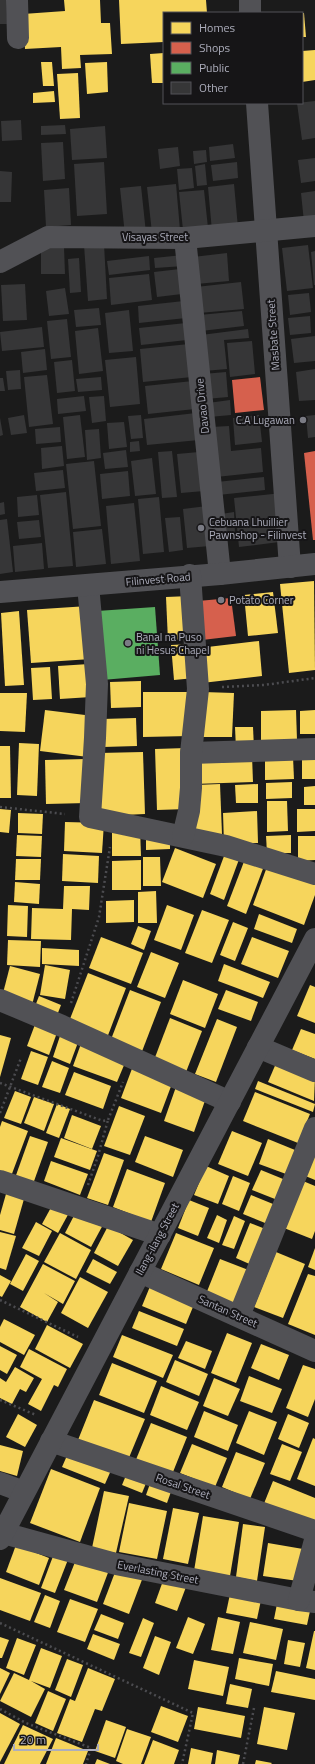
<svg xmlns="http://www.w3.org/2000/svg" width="315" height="1764" viewBox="0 0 315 1764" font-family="'Titillium Web',sans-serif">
<rect width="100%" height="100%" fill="#1b1b1b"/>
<g fill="#f6d55c">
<polygon points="64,0 100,0 101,23 110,23 112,54 80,55 81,68 62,69 61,47 25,49 23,14 65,11"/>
<polygon points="119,0 206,0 207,13 164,13 164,42 121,44"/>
<polygon points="302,13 304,13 306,37 302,37"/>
<polygon points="315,50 315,80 302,82 302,51"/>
<polygon points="164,53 164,83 152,83 150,54"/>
<polygon points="41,62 52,62 54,86 43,86"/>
<polygon points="107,62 108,92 87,94 85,63"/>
<polygon points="78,73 80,118 60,119 57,74"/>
<polygon points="54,91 55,102 33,103 33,93"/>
<polygon points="314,581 315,670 289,673 280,584"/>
<polygon points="273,592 278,633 248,636 244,595"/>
<polygon points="190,596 192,639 168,641 166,597"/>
<polygon points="88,606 91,659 31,663 27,610"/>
<polygon points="19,611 24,685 5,686 1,613"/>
<polygon points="259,641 262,676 202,683 199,648"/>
<polygon points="192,644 195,678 174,680 171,645"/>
<polygon points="89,664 91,697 60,699 58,666"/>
<polygon points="50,667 52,699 33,700 31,668"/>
<polygon points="141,681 141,707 111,708 110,682"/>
<polygon points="143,692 190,692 190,736 143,737"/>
<polygon points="203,692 234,693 232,737 202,737"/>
<polygon points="0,693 27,693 25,732 0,731"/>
<polygon points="45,710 93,716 88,757 40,751"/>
<polygon points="296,710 297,740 261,741 261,711"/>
<polygon points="315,710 315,734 300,734 300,711"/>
<polygon points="136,718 137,746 103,747 102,719"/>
<polygon points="235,727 253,727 254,749 236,749"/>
<polygon points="19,743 39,744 37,796 17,795"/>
<polygon points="0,746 10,746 11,798 0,798"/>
<polygon points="186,748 187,809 157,810 155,749"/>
<polygon points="143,752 145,814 101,816 99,753"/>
<polygon points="252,756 253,782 194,784 194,758"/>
<polygon points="293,757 294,779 265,780 265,758"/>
<polygon points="86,759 87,803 46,804 45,760"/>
<rect x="302" y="760" width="13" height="19"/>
<polygon points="292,782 292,798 266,799 266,783"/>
<polygon points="220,784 222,834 196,835 195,785"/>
<polygon points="258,784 258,803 236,803 235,785"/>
<polygon points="315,786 315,805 304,805 304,787"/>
<polygon points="267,801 287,801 288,831 267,832"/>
<polygon points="0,809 11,810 9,833 0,832"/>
<polygon points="297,809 315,809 315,831 297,832"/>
<polygon points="257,811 258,843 224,844 223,813"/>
<polygon points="18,813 43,814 42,834 18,833"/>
<polygon points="65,822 104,823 102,853 64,851"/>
<polygon points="112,829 140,829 141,856 112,856"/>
<polygon points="17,835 42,836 41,857 16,856"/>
<polygon points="146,835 170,835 170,849 146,850"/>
<polygon points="291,835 291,853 267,853 266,836"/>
<polygon points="298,836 315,836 315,860 298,861"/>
<polygon points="175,848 216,864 203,898 162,882"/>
<polygon points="227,848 241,854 224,900 210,894"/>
<polygon points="63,854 99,856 98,883 62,881"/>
<polygon points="143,857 160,857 161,886 143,886"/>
<polygon points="16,859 41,859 40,880 15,880"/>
<polygon points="245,859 264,866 246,914 227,906"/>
<polygon points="141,860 141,890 112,890 112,861"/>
<polygon points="268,864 315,882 315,895 304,925 253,905"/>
<polygon points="15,882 40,884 39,904 14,902"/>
<polygon points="64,886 90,886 89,910 72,909 71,940 31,939 32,908 63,909"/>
<polygon points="156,891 157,923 138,923 138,892"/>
<polygon points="134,900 134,922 106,923 106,901"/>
<polygon points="8,905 28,906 27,937 7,936"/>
<polygon points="167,905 194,915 181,950 154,940"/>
<polygon points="202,910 229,920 212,963 185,953"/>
<polygon points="259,914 297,929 292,943 254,929"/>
<polygon points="233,922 248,928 235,961 220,955"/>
<polygon points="138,926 151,931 144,950 131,944"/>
<polygon points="101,937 143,953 131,984 89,968"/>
<polygon points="252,937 289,951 278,978 241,964"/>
<polygon points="8,940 41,941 40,967 7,965"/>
<polygon points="42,948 79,950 79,966 42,964"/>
<polygon points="151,952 179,963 165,998 137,987"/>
<polygon points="224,964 270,982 263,998 218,981"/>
<polygon points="45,965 70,970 65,999 40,995"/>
<polygon points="10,966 40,974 32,1005 2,997"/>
<polygon points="88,973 126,988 107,1038 68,1024"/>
<polygon points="183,980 218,994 205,1028 170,1014"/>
<polygon points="310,985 315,987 315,1023 297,1016"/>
<polygon points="130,990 161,1002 141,1054 110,1042"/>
<polygon points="226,990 258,1002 251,1021 218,1009"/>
<polygon points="39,996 61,1005 56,1018 34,1009"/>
<polygon points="170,1018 202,1031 186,1072 154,1060"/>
<polygon points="37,1019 59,1027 49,1055 27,1046"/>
<polygon points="217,1019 237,1027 216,1082 195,1074"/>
<polygon points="301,1029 315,1034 315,1059 292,1050"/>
<polygon points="62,1030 80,1037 70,1064 53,1057"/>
<polygon points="0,1035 11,1038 0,1077"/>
<polygon points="82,1041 127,1058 117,1082 73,1066"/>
<polygon points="31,1051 48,1057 38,1085 21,1079"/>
<polygon points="52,1061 69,1068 60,1093 42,1087"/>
<polygon points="277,1061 315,1076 314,1101 268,1082"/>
<polygon points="133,1066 173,1081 161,1113 121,1098"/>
<polygon points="74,1072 111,1086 103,1109 65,1095"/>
<polygon points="258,1081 315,1104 313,1112 255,1089"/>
<polygon points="177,1084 207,1095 194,1132 164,1121"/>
<polygon points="15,1091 31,1097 21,1124 4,1118"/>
<polygon points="255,1092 310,1114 298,1143 243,1121"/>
<polygon points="34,1097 54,1104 44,1131 24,1123"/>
<polygon points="57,1104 70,1109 59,1138 46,1133"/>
<polygon points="119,1106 145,1116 130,1155 104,1146"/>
<polygon points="72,1115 101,1126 92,1149 64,1138"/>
<polygon points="2,1121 28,1131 10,1179 0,1175 0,1127"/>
<polygon points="232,1131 262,1143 248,1176 218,1164"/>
<polygon points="30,1136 48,1142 33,1184 15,1178"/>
<polygon points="145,1136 183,1150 173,1177 135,1162"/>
<polygon points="61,1138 97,1151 90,1170 54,1157"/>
<polygon points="268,1139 295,1150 286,1174 259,1164"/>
<polygon points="315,1145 315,1180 303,1175"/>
<polygon points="104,1153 124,1160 108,1205 87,1198"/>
<polygon points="51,1161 88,1174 80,1195 44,1181"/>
<polygon points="206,1166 229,1176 218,1204 194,1195"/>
<polygon points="127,1169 165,1183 151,1222 113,1207"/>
<polygon points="261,1170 288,1181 280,1201 252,1190"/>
<polygon points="233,1176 250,1183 239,1211 222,1204"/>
<polygon points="303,1181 315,1186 315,1231 312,1239 284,1228"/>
<polygon points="8,1187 26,1192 14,1234 0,1230 0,1215"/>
<polygon points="251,1195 278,1206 270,1225 243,1214"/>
<polygon points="189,1200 209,1208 198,1236 178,1228"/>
<polygon points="54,1202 70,1211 58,1233 42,1224"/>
<polygon points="78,1208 104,1223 91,1247 65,1233"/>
<polygon points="217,1215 227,1220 219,1243 207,1238"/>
<polygon points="234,1216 245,1221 234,1249 222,1245"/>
<polygon points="36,1222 52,1231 39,1256 22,1248"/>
<polygon points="250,1223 268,1230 254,1266 236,1258"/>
<polygon points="108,1226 133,1240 118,1266 94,1253"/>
<polygon points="0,1232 16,1236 6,1270 0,1268"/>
<polygon points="60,1233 91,1250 76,1279 44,1262"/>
<polygon points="176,1233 214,1248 199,1285 161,1269"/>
<polygon points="315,1248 315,1270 308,1267"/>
<polygon points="276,1252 305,1264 283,1318 254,1307"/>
<polygon points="26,1254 39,1261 23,1291 10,1284"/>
<polygon points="93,1259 117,1272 110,1284 86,1272"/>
<polygon points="220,1259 251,1271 237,1306 206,1294"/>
<polygon points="43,1264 75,1281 63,1304 44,1293 58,1302 47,1322 20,1307"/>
<polygon points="308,1274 315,1276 315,1335 288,1324"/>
<polygon points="0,1275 11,1281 2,1297 0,1296"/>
<polygon points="80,1277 108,1292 88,1328 61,1313"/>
<polygon points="151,1284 195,1302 186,1324 142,1306"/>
<polygon points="139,1311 184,1329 177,1346 132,1328"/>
<polygon points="4,1319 35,1335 24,1355 0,1342 0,1327"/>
<polygon points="47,1325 83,1344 70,1368 35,1349"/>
<polygon points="227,1333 252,1343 236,1383 211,1373"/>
<polygon points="122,1335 173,1355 163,1378 113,1357"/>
<polygon points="186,1341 212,1351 205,1369 178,1358"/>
<polygon points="261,1344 289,1355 279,1380 251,1368"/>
<polygon points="0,1346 17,1355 7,1374 0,1370"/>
<polygon points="29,1349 67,1369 58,1387 54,1385 41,1411 28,1404 42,1379 20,1367"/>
<polygon points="175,1360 208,1374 199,1396 166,1382"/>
<polygon points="112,1363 157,1381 144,1413 99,1395"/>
<polygon points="303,1365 315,1369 315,1399 308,1417 286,1408"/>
<polygon points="15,1367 34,1378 26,1392 20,1389 12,1404 0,1398 0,1378 6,1382"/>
<polygon points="249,1376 282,1389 272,1413 240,1401"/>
<polygon points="214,1378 240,1389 228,1416 203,1406"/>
<polygon points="161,1386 199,1402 187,1430 150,1415"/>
<polygon points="94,1400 145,1419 128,1460 78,1440"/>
<polygon points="204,1411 238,1425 228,1451 194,1437"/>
<polygon points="249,1411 277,1422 264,1455 236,1443"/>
<polygon points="18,1414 37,1425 25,1447 6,1437"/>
<polygon points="288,1414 309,1423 299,1448 278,1439"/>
<polygon points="151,1423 187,1437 171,1477 135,1462"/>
<polygon points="313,1438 315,1439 315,1486 297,1479"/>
<polygon points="192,1444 227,1458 215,1487 180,1473"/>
<polygon points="282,1444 302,1452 290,1481 270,1474"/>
<polygon points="0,1445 23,1451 17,1476 0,1471"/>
<polygon points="69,1451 112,1468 105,1484 62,1467"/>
<polygon points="236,1452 265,1463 250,1499 222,1487"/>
<polygon points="129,1468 149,1476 142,1493 122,1485"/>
<polygon points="51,1469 100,1488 80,1542 30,1523"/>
<polygon points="152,1478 173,1486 167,1503 146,1495"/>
<polygon points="273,1481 315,1498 315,1527 263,1506"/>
<polygon points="104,1491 129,1496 116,1553 92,1548"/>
<polygon points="129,1503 167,1511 157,1559 119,1552"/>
<polygon points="173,1508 199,1513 188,1564 163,1559"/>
<polygon points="203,1516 239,1522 230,1576 194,1571"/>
<polygon points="243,1524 265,1527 257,1581 236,1577"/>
<polygon points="268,1543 303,1549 298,1581 263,1576"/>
<polygon points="16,1545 49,1558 39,1585 6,1572"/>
<polygon points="55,1551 69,1557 55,1593 41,1588"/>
<polygon points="77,1557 109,1570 97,1602 64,1590"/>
<polygon points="117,1567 143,1577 129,1614 103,1604"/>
<polygon points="0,1578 41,1593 30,1621 0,1610"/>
<polygon points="164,1578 186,1587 177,1611 155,1603"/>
<polygon points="230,1594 261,1600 257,1619 226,1613"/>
<polygon points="45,1595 60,1601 50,1628 34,1622"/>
<polygon points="70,1599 98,1609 85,1642 57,1632"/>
<polygon points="277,1604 310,1611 307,1625 274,1619"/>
<polygon points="101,1614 124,1623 118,1639 94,1630"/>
<polygon points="188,1617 205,1624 193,1654 176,1648"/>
<polygon points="218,1617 240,1622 233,1654 211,1650"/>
<polygon points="143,1618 154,1623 141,1657 129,1653"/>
<polygon points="250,1622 283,1629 276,1660 243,1653"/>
<polygon points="314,1631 315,1631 315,1670 306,1668"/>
<polygon points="93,1634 120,1644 114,1660 87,1649"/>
<polygon points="155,1636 171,1642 159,1675 143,1668"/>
<polygon points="0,1637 9,1640 2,1658 0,1658"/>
<polygon points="17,1638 36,1645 24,1675 6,1668"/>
<polygon points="288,1640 305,1643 300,1667 284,1664"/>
<polygon points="41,1648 62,1656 50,1688 31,1681 45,1689 31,1717 0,1701 14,1673 29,1680"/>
<polygon points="239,1658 273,1664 269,1686 235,1679"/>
<polygon points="67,1659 83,1665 71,1697 55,1690"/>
<polygon points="194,1660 229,1667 223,1696 188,1689"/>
<polygon points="0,1668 10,1673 0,1694"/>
<polygon points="88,1668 115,1679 102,1711 95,1709 82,1742 57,1733 70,1699 75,1701"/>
<polygon points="276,1671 315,1679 315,1700 271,1692"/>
<polygon points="230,1684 252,1689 248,1708 226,1704"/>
<polygon points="48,1691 66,1699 53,1731 35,1723"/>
<polygon points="161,1706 188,1716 178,1742 151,1732"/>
<polygon points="198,1707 245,1716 241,1738 194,1729"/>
<polygon points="264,1707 295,1713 287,1750 257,1744"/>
<polygon points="0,1713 20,1724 0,1762"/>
<polygon points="106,1720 126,1727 115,1758 95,1751"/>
<polygon points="23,1725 53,1739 40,1764 4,1764"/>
<polygon points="127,1729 151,1737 141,1764 123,1764 116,1761"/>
<polygon points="56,1738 88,1751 83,1764 46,1764"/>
<polygon points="153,1740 179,1750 174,1764 144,1764"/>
<polygon points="191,1748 213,1753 211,1764 188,1764"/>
<polygon points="217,1750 240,1755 238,1764 215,1764"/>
<polygon points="97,1759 110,1764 95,1764"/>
<polygon points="256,1760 272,1763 271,1764 255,1764"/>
</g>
<g fill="#d6604d">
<polygon points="260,377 264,410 235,413 232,380"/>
<polygon points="315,451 315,540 313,540 304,453"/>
<polygon points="205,510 208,546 197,545 194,511"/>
<polygon points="231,598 236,636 202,640 198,601"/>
</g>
<polygon fill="#5aae61" points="155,607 160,675 102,680 97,611"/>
<g fill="#363637">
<polygon points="0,0 6,0 7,24 0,24"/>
<polygon points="315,101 315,138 302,140 297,103"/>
<polygon points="21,120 22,140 2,141 1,121"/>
<polygon points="65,125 66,134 41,135 41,126"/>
<polygon points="105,126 107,158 72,160 70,129"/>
<polygon points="63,142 65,179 43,181 41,143"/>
<polygon points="233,144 235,158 210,161 209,147"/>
<polygon points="178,147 180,166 160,169 158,149"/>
<polygon points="206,150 207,162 194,164 193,151"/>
<polygon points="315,158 315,181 301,183 298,160"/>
<polygon points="104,162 107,214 77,216 74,164"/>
<polygon points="237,162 238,178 213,181 211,165"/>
<polygon points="205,164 207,185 197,186 195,166"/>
<polygon points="192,168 194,188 179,190 177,169"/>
<polygon points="0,171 12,172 11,202 0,202"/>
<polygon points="176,184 180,230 152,233 147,187"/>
<polygon points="234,184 238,228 212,231 208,187"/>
<polygon points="141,186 146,233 125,235 120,188"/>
<polygon points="69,188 71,225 46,227 44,190"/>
<polygon points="204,190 208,228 183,230 179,192"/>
<polygon points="315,191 315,221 304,222 301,193"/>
<polygon points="104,244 107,299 88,301 84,245"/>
<polygon points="308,245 313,288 287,291 282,248"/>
<polygon points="41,247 64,247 65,274 41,274"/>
<polygon points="315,251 315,285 314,285 311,252"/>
<polygon points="227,253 229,281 196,284 193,257"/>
<polygon points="183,255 184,266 155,268 154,258"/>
<polygon points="149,256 150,270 109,275 107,261"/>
<polygon points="79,258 81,292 70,293 68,259"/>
<polygon points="180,269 182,294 157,297 154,272"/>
<polygon points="149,274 152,300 111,305 109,278"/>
<polygon points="241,282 244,309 199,313 196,287"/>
<polygon points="25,284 27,320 3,321 1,285"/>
<polygon points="65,288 69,314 49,316 46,291"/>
<polygon points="309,293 311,312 290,315 288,295"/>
<polygon points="184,301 186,318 139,323 138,306"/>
<polygon points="99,308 101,325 76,327 74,310"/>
<polygon points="129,310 133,351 109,353 105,313"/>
<polygon points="242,311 244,326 201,331 199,315"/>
<polygon points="310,316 311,333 290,335 288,318"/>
<polygon points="67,319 71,357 51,359 47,321"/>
<polygon points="186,323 187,340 141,345 139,328"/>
<polygon points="42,327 44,347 2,351 0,332"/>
<polygon points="98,328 103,371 79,374 75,331"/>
<polygon points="248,329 249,338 224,340 227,369 204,371 201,335"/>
<polygon points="315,336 315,361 294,363 291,339"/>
<polygon points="252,341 255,374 230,377 227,343"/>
<polygon points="189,344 192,377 143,382 140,349"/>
<polygon points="45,349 47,370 23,373 21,352"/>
<polygon points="136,357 140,404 110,407 105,360"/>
<polygon points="72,360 75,391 57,393 54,362"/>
<polygon points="315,369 315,400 299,401 296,372"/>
<polygon points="20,370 21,389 8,390 6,371"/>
<polygon points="226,372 228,397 206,399 203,374"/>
<polygon points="47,375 53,424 29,427 24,377"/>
<polygon points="101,377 102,390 78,392 76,379"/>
<polygon points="0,378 3,378 5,391 0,391"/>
<polygon points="193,381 195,409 148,414 145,386"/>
<polygon points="84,396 86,411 58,414 57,399"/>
<polygon points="104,396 106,421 92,423 89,397"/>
<polygon points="230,400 231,415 209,417 208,403"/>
<polygon points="196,413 199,440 147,445 144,419"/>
<polygon points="24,415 27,433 11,435 8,418"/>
<polygon points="80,415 85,457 67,459 63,417"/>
<polygon points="141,415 143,438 131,439 128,416"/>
<polygon points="259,415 262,442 235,445 233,418"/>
<polygon points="315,415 315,437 308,438 306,416"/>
<polygon points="0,418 3,435 0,436"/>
<polygon points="124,422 127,447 109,449 107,423"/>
<polygon points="229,426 231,451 261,448 263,472 216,477 211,427"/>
<polygon points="60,427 61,442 36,444 35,429"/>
<polygon points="99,429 101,458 87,460 85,430"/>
<polygon points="139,441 140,451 130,452 130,442"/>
<polygon points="62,446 64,466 42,469 41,448"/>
<polygon points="126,450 128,467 105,469 103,453"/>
<polygon points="172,451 177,497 162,498 158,452"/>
<polygon points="199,452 204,491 181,493 177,454"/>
<polygon points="152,458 156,494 135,496 131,461"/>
<polygon points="94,461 101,526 73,529 66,464"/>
<polygon points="63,470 65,488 36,491 34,473"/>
<polygon points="128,471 130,496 102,499 100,474"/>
<polygon points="264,477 265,490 218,495 217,482"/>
<polygon points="66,492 73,566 48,568 40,495"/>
<polygon points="282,493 287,541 239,547 234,498"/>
<polygon points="37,495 39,515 18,517 17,497"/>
<polygon points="159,497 164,552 143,554 138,499"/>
<polygon points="4,502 5,514 0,515 0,503"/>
<polygon points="134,503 140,561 111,564 106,506"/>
<polygon points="207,506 210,546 187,548 183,509"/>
<polygon points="234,512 235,533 217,536 215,515"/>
<polygon points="180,517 183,550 169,552 165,518"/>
<polygon points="7,519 13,572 0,574 0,520"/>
<polygon points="39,520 41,537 19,539 17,522"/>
<polygon points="102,529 106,564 76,567 73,532"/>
<polygon points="42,543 44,569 15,572 13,546"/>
</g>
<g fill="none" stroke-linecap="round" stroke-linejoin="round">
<g stroke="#4c4c50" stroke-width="2.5" stroke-dasharray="2 3" stroke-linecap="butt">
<polyline points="222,687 264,685 315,678"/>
<polyline points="0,807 65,814"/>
<polyline points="71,1003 99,917 110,847"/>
<polyline points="0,1083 103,1121 108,1120 123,1082"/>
<polyline points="0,1113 21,1058"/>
<polyline points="88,1185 98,1156 108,1120"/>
<polyline points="0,1300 78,1337"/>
<polyline points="0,1400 36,1415"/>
<polyline points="0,1623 193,1713 182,1764"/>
<polyline points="0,1709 26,1723 91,1748 86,1764"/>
<polyline points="243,1764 254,1708"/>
</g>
<g stroke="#515155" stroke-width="22">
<polyline points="17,0 18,38"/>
<polyline points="250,0 250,13"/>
<polyline points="257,103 290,567"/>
<polyline points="185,238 220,574"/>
<polyline points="0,262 48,237 185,238 315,226"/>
<polyline points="88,585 97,684 95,738 90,817 226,846 315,874"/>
<polyline points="0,592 220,574 315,564"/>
<polyline points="191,753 315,749"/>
<polyline points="183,836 189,811 191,788 191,753 198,689 190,575"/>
<polyline points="0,1000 62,1026 230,1102"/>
<polyline points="258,1047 315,1071"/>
<polyline points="0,1181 160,1235"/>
<polyline points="140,1272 315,1351"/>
<polyline points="239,1316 315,1128"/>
<polyline points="51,1441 315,1531"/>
<polyline points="0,1483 24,1492"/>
<polyline points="3,1533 116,1564 299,1600 315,1602"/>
<polyline points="0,1539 315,939"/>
<polyline points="299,1600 315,1540"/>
</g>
</g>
<g fill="#7a7b84" stroke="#161517" stroke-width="1.5">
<circle cx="303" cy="420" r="4"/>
<circle cx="201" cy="528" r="4"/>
<circle cx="221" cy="600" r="4"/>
<circle cx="128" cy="643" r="4"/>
</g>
<g text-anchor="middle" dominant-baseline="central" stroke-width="4" stroke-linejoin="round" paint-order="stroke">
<g font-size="11" fill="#adaebc" stroke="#161517">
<text x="155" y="237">Visayas Street</text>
<text transform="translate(273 335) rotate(-94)">Masbate Street</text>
<text transform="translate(202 406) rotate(-96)">Davao Drive</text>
<text transform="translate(158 579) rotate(-5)">Filinvest Road</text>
<text transform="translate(157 1239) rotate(-62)">Ilang-ilang Street</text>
<text transform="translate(228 1311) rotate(24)">Santan Street</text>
<text transform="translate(183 1486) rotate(19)">Rosal Street</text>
<text transform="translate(158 1572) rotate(11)">Everlasting Street</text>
</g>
<g font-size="11" fill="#adaebc" stroke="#161517" text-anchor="start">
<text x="295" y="420" text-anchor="end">C.A Lugawan</text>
<text x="209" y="522">Cebuana Lhuillier<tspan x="209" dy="13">Pawnshop - Filinvest</tspan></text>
<text x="229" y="600">Potato Corner</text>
<text x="136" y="637">Banal na Puso<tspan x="136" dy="13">ni Hesus Chapel</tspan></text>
</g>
</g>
<rect x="163" y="12" width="140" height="92" fill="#161517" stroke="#525259"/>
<rect x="171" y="22" width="20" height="12" fill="#f6d55c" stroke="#525259"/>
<text x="199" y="32" font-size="12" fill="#adaebc">Homes</text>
<rect x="171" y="42" width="20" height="12" fill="#d6604d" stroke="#525259"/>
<text x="199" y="52" font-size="12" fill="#adaebc">Shops</text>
<rect x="171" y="62" width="20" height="12" fill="#5aae61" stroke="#525259"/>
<text x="199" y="72" font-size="12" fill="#adaebc">Public</text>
<rect x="171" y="82" width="20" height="12" fill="#363637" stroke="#525259"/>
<text x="199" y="92" font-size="12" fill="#adaebc">Other</text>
<path d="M14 1744v6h84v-6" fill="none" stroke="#adaebc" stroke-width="2"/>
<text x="20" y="1744" font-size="12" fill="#adaebc" stroke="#161517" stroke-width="3" paint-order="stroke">20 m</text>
</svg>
